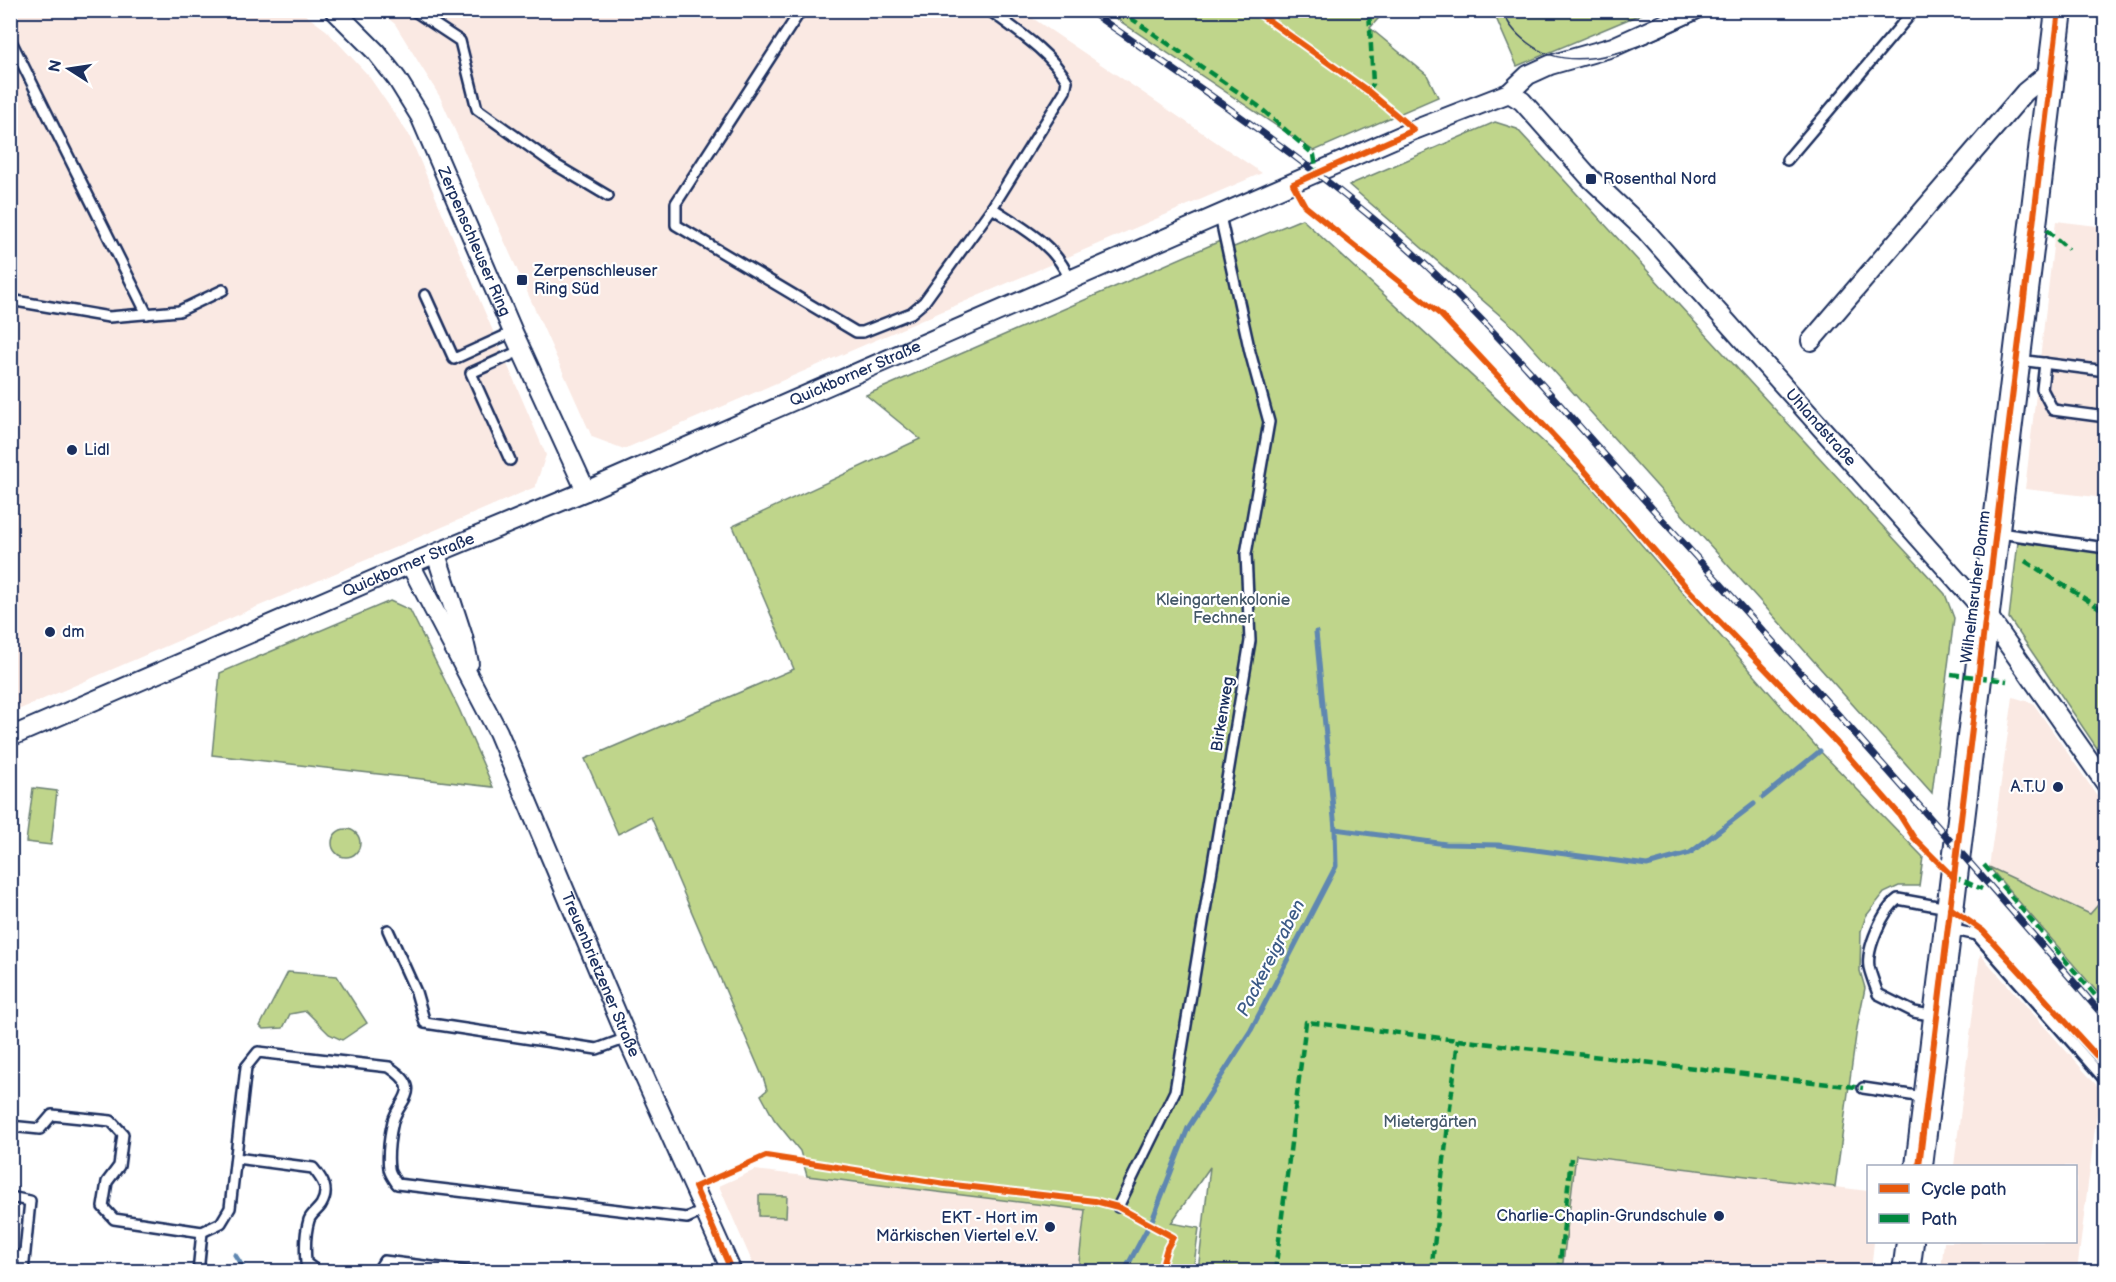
<svg xmlns="http://www.w3.org/2000/svg" width="2116" height="1282" viewBox="0 0 2116 1282" font-family="'Balsamiq Sans',sans-serif">
<rect width="100%" height="100%" fill="#fff"/>
<filter id="ink" filterUnits="userSpaceOnUse"><feTurbulence type="fractalNoise" baseFrequency=".0167" numOctaves="2"/><feDisplacementMap in="SourceGraphic" scale="12" xChannelSelector="R" yChannelSelector="G"/><feConvolveMatrix kernelMatrix="1 2 1 2 8 2 1 2 1" color-interpolation-filters="sRGB"/></filter>
<g filter="url(#ink)">
<g fill="#fae9e3">
<polygon points="11,11 300,11 326,30 368,75 409,135 546,455 535,487 11,713"/>
<polygon points="379,11 1022,11 1262,173 624,449 592,437 440,97 395,24"/>
<polygon points="2056,221 2105,227 2105,498 2025,489"/>
<polygon points="2013,697 2033,703 2105,807 2105,897 2091,915 1989,867"/>
<polygon points="1980,954 2100,1089 2077,1271 1941,1271 1944,1242 2076,1242 2076,1166 1954,1166"/>
<polygon points="1576,1155 1868,1191 1868,1242 1874,1242 1871,1271 1562,1272"/>
<polygon points="755,1170 1086,1210 1078,1271 756,1271 719,1186"/>
</g>
<g fill="#bfd58b" stroke="#6d8274" stroke-width="1.5">
<polygon points="1105,11 1385,11 1370,28 1427,75 1438,97 1314,151"/>
<polygon points="1493,11 1648,11 1517,66"/>
<polygon points="1495,122 1517,129 1945,594 1954,618 1932,793 1517,330 1349,185"/>
<polygon points="1302,219 1590,485 1820,751 1923,857 1919,886 1899,886 1884,893 1866,916 1861,931 1860,971 1865,988 1857,1028 1835,1187 1576,1155 1562,1271 1198,1271 1210,1167 1171,1223 1199,1228 1193,1271 1078,1271 1085,1210 807,1176 800,1151 774,1119 761,1095 767,1090 764,1080 651,817 618,834 585,759 794,669 733,526 920,439 866,395 1227,238 1234,247"/>
<polygon points="2018,542 2105,553 2105,760 2009,618"/>
<polygon points="390,601 410,610 459,709 493,787 212,755 220,673"/>
<polygon points="33,788 57,791 51,845 26,842"/>
<circle cx="346" cy="843" r="14"/>
<polygon points="1989,867 2090,914 2105,897 2105,1001"/>
<polygon points="288,972 337,976 367,1023 342,1040 329,1034 306,1011 290,1014 283,1028 263,1029 260,1026"/>
<polygon points="759,1195 787,1196 786,1217 759,1216"/>
</g>
<g fill="none" stroke-linecap="round" stroke-linejoin="round">
<g stroke="#5e87b1" stroke-width="5">
<polyline points="1763,797 1820,751"/>
<polyline points="1335,829 1446,844 1498,845 1647,865 1690,853 1754,804"/>
<polyline points="235,1255 246,1272"/>
<polyline points="1124,1272 1153,1218 1188,1128 1251,1030 1336,866 1335,829 1316,632"/>
</g>
<g stroke="#1b2f5e" stroke-width="14">
<g id="service">
<polyline points="413,10 460,41 477,109 554,164 608,196"/>
<path d="M801,10l-125,193v22l180,107h7l48,-19 13,-11 68,-94 73,-117 2,-10c-18,-30 -50,-50 -78,-71"/>
<polyline points="10,39 147,314"/>
<polyline points="1787,160 1914,10"/>
<path d="M992,208c31,20 64,37 78,72"/>
<polyline points="425,295 454,359 513,332"/>
<polyline points="10,300 109,317 179,311 223,290"/>
<polyline points="2019,360 2106,371"/>
<polyline points="2045,363 2042,389 2053,410 2106,417"/>
<polyline points="510,460 471,373 522,350"/>
<polyline points="1999,533 2106,548"/>
<polyline points="1950,929 1977,935 2106,1081"/>
<polyline points="388,930 416,992 425,1023 597,1049 627,1038"/>
<path d="M1935,1016l-21,-4 -36,-18c-3,-9 -7,-18 -9,-27 -3,-18 14,-57 29,-68l50,9"/>
<polyline points="1863,1088 1924,1097"/>
<path d="M10,1126l30,3 12,-14 59,6 12,13 -4,32 -12,16 -4,25 11,12 88,13 19,-9 9,-15 16,-141 12,-15 131,15c35,23 11,31 4,54 -3,12 -6,34 -4,47 0,5 5,11 8,16l290,34 18,-8"/>
<path d="M236,1158l77,10c10,12 17,22 8,37 -4,6 -10,9 -12,15 -4,13 -4,30 -3,43l12,9"/>
<polyline points="10,1197 30,1201 23,1272"/>
<polyline points="1118,1207 1175,1091 1250,641 1246,554 1269,422 1250,352 1220,216"/>
<polyline points="10,1255 24,1257"/>
<polyline points="198,1272 202,1232"/>
<polyline points="377,1272 384,1261 472,1272"/>
</g>
</g>
<g stroke="#1b2f5e" stroke-width="22">
<g id="minor">
<path id="s1" d="M334,10l42,42 21,27 23,37 93,216 73,159"/>
<path id="s2" d="M1509,93l13,8 69,78 54,51 341,383 120,171"/>
<polyline points="1811,341 2025,92 2052,70"/>
<polyline points="436,554 463,637 469,663"/>
<path id="s3" d="M410,564l88,168 129,306 105,234"/>
<path id="s4" d="M10,737l400,-173 176,-73 828,-361 95,-37 19,-18 22,-10 63,-18 82,-37"/>
</g>
</g>
<g stroke="#1b2f5e" stroke-width="30">
<g id="secondary">
<polyline points="1919,1166 2059,10"/>
<polyline points="1906,1272 1910,1242"/>
</g>
</g>
<use href="#service" stroke="#fff" stroke-width="9"/>
<use href="#minor" stroke="#fff" stroke-width="18"/>
<use href="#secondary" stroke="#fff" stroke-width="26"/>
<path stroke="#1b2f5e" stroke-width="1.5" d="M1503,10c4,14 14,25 25,33 54,42 138,-10 191,-33"/>
<g stroke="#1b2f5e" stroke-width="7">
<path id="rail" d="M1088,10c105,73 211,144 308,228 96,84 178,184 263,278 151,166 300,333 447,503"/>
</g>
<use href="#rail" stroke="#fff" stroke-width="4.5" stroke-dasharray="14" stroke-linecap="butt"/>
<g stroke="#00873e" stroke-width="4.5" stroke-dasharray="9 4.5" stroke-linecap="butt">
<polyline points="1119,10 1257,105 1314,155 1317,173"/>
<polyline points="1368,91 1373,84 1369,10"/>
<polyline points="2047,230 2068,249"/>
<polyline points="2025,561 2106,612"/>
<polyline points="1951,674 2007,681"/>
<polyline points="1984,865 2106,1008"/>
<polyline points="1952,876 1982,889"/>
<polyline points="1275,1272 1306,1022 1863,1088"/>
<polyline points="1431,1272 1458,1039"/>
<polyline points="1559,1272 1571,1158"/>
</g>
<g stroke="#fff" stroke-width="10">
<g id="cycleway">
<polyline points="1254,10 1368,91 1414,130 1293,184 1305,206 1441,315 1564,447 1688,589 1835,741 1899,814 1914,838 1954,878"/>
<polyline points="1950,908 1983,931 2106,1066"/>
<polyline points="1919,1166 2059,10"/>
<polyline points="732,1272 695,1187 766,1156 945,1184 1095,1201 1118,1207 1173,1237 1167,1248 1160,1272"/>
</g>
</g>
<use href="#cycleway" stroke="#e8590c" stroke-width="6"/>
</g>
</g>
<g fill="#1b2f5e" stroke="#fff" stroke-width="2">
<rect x="1585" y="173" width="12" height="12" rx="3"/>
<rect x="516" y="274" width="12" height="12" rx="3"/>
<circle cx="72" cy="450" r="6"/>
<circle cx="50" cy="632" r="6"/>
<circle cx="2058" cy="787" r="6"/>
<circle cx="1719" cy="1216" r="6"/>
<circle cx="1050" cy="1227" r="6"/>
</g>
<g text-anchor="middle" dominant-baseline="central" stroke-width="4.5" stroke-linejoin="round" paint-order="stroke">
<g font-size="16" fill="#1b2f5e" stroke="#fff" text-anchor="start">
<text x="1603" y="179">Rosenthal Nord</text>
<text x="534" y="271">Zerpenschleuser<tspan x="534" dy="18">Ring Süd</tspan></text>
<text x="84" y="450">Lidl</text>
<text x="62" y="632">dm</text>
<text x="2046" y="787" text-anchor="end">A.T.U</text>
<text x="1707" y="1216" text-anchor="end">Charlie-Chaplin-Grundschule</text>
<text x="1038" y="1218" text-anchor="end">EKT - Hort im<tspan x="1038" dy="18">Märkischen Viertel e.V.</tspan></text>
</g>
<g font-size="16" fill="#1b2f5e" stroke="#fff">
<text stroke="none"><textPath href="#s1" startOffset="274">Zerpenschleuser Ring</textPath></text>
<text stroke="none"><textPath href="#s4" startOffset="920">Quickborner Straße</textPath></text>
<text stroke="none"><textPath href="#s2" startOffset="458">Uhlandstraße</textPath></text>
<text stroke="none"><textPath href="#s4" startOffset="434">Quickborner Straße</textPath></text>
<text transform="translate(1976 587) rotate(-83)">Wilhelmsruher Damm</text>
<text transform="translate(1223 714) rotate(-81)">Birkenweg</text>
<text stroke="none"><textPath href="#s3" startOffset="453">Treuenbrietzener Straße</textPath></text>
</g>
<g font-size="16" fill="#445869" stroke="#fff">
<text x="1223" y="600">Kleingartenkolonie<tspan x="1223" dy="18">Fechner</tspan></text>
<text x="1430" y="1122">Mietergärten</text>
</g>
<g font-size="18" font-style="italic" fill="#3c5b87" stroke="#fff">
<text transform="translate(1271 958) rotate(-63)">Packereigraben</text>
</g>
</g>
<rect width="2116" height="1282" fill="none" stroke="#fff" stroke-width="36"/>
<rect x="18" y="18" width="2080" height="1246" fill="none" stroke="#1b2f5e" stroke-width="2" filter="url(#ink)"/>
<rect x="1867" y="1165" width="210" height="78" fill="#ffffff" stroke="#a4acbf" stroke-width="1.5"/>
<rect x="1879" y="1184" width="30" height="9" fill="#e8590c" stroke="#a4acbf" stroke-width="1.5"/>
<text x="1921" y="1195" font-size="18" fill="#1b2f5e">Cycle path</text>
<rect x="1879" y="1214" width="30" height="9" fill="#00873e" stroke="#a4acbf" stroke-width="1.5"/>
<text x="1921" y="1225" font-size="18" fill="#1b2f5e">Path</text>
<g transform="translate(69 69) rotate(282)" stroke="#ffffff" stroke-width="4.5" paint-order="stroke">
<path d="M0-4.5L10 22L0 15L-10 22Z" fill="#1b2f5e"/>
<text y="-9" font-size="16" font-weight="bold" text-anchor="middle" fill="#1b2f5e">N</text>
</g>
</svg>
